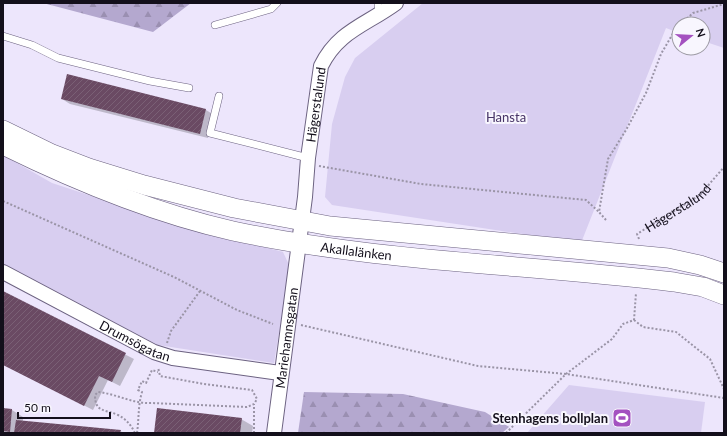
<svg xmlns="http://www.w3.org/2000/svg" width="727" height="436" viewBox="0 0 727 436" font-family="Lato,sans-serif">
<defs>
<pattern id="forest-firs" width="22" height="20" patternUnits="userSpaceOnUse"><rect width="22" height="20" fill="#b4a8cf"/><path d="M5 1l3.5 6h-7zM16 11l3.5 6h-7z" fill="#9a8fb1"/></pattern>
<pattern id="building-hatch" width="6" height="6" patternUnits="userSpaceOnUse"><rect width="6" height="6" fill="#6a4a63"/><path d="M-1 1l2-2M0 6l6-6M5 7l2-2" fill="none" stroke="#7a6075"/></pattern>
</defs>
<rect width="100%" height="100%" fill="#ede6fc"/>
<g fill="url(#forest-firs)">
<polygon points="43,3 191,3 153,32"/>
<polygon points="304,392 403,394 485,412 509,427 502,433 298,433"/>
</g>
<g fill="#d8cef0">
<polygon points="423,3 724,3 724,48 703,41 703,24 679,24 679,33 666,28 581,243 332,205 325,197 332,124 345,77 355,58"/>
<polygon points="3,155 52,183 174,223 283,252 290,267 274,363 158,345 3,265"/>
<polygon points="569,385 705,402 701,433 527,433"/>
</g>
<g fill="#0003">
<polygon points="68,75 206,110 214,115 208,138 70,104 62,99"/>
<polygon points="3,292 134,359 120,386 108,380 93,410 3,364"/>
<polygon points="3,409 12,410 23,417 23,422 120,431 124,433 3,433"/>
<polygon points="241,419 253,426 252,433 155,433"/>
</g>
<g fill="url(#building-hatch)">
<polygon points="67,74 206,109 200,134 61,99"/>
<polygon points="3,291 126,353 112,382 99,376 84,406 3,365"/>
<polygon points="3,408 12,409 10,432 3,431"/>
<polygon points="157,408 242,418 240,433 154,433"/>
<polygon points="16,420 121,430 120,433 14,433"/>
</g>
<g fill="none" stroke-linecap="round" stroke-linejoin="round">
<g stroke="#6c6281" stroke-width="8">
<g id="lane">
<polyline points="378,3 379,16"/>
<polyline points="215,25 271,9 277,3"/>
<polyline points="3,36 32,45 58,58 150,81 189,88"/>
<polyline points="219,96 210,133 308,158"/>
</g>
</g>
<g stroke="#6c6281" stroke-width="16">
<g id="street">
<path id="s2" d="M3,272l151,80 19,6 107,15"/>
<path id="s3" d="M274,433l31,-236 3,-39 13,-92c17,-35 45,-41 75,-63"/>
</g>
</g>
<g stroke="#6c6281" stroke-width="20">
<g id="secondary">
<polyline points="3,130 50,153 89,168 144,185 234,208 330,226 668,258 700,265 724,273"/>
<path id="s4" d="M3,145c73,36 150,68 230,86 145,31 294,33 441,51l29,5 21,8"/>
</g>
</g>
<g stroke="#9a94a6" stroke-width="2" stroke-dasharray="2 2" stroke-linecap="butt">
<polyline points="681,24 693,13 724,4"/>
<polyline points="319,166 421,184 586,200 599,212"/>
<polyline points="3,201 174,277 237,310 273,324"/>
<polyline points="606,220 599,212 608,159 626,130 646,93 661,54 675,30 679,26"/>
<path id="s1" d="M639,239l-2,-5 63,-39 24,-28"/>
<polyline points="634,320 643,327 676,332 710,359 724,389"/>
<polyline points="301,325 478,366 566,374 724,398"/>
<polyline points="167,343 171,331 200,291"/>
<path d="M135,433c-4,-8 -9,-14 -17,-18 -13,-6 -23,-2 -23,-20l3,-3c19,2 35,12 54,11l95,4 7,-3 3,-5 -5,-9 -48,-6 -44,-8 -2,-9"/>
<path d="M137,433c2,-14 1,-28 5,-41l-4,-2 4,-9 4,2 6,-13 6,2"/>
<polyline points="254,433 254,404"/>
<polyline points="506,433 566,374 612,339 623,324 634,320 636,293"/>
</g>
<use href="#lane" stroke="#fff" stroke-width="7"/>
<use href="#street" stroke="#fff" stroke-width="14"/>
<use href="#secondary" stroke="#fff" stroke-width="19"/>
</g>
<defs>
<g id="stadium-square" transform="scale(1)"><rect x="-9" y="-9" width="18" height="18" rx="4" fill="#a451c0" stroke="#f8f6fe"/><path d="M0-5a6.5 5 0 1 0 0 10a6.5 5 0 1 0 0-10ZM-3.5-1.8h7v3.6h-7Z" fill="#fff"/></g>
</defs>
<g fill-rule="evenodd">
<use href="#stadium-square" x="622" y="418"/>
</g>
<g text-anchor="middle" dominant-baseline="central" stroke-width="4" stroke-linejoin="round" paint-order="stroke">
<g font-size="13" fill="#130f1b" stroke="#f8f6fe">
<text stroke="none"><textPath href="#s3" startOffset="331">Hägerstalund</textPath></text>
<text stroke="none"><textPath href="#s1" startOffset="54">Hägerstalund</textPath></text>
<text stroke="none"><textPath href="#s4" startOffset="371">Akallalänken</textPath></text>
<text stroke="none"><textPath href="#s3" startOffset="96">Mariehamnsgatan</textPath></text>
<text stroke="none"><textPath href="#s2" startOffset="149">Drumsögatan</textPath></text>
</g>
<g font-size="13" fill="#473467" stroke="#f8f6fe">
<text x="506" y="117">Hansta</text>
</g>
<g font-size="13" font-weight="bold" fill="#130f1b" stroke="#f8f6fe" text-anchor="end">
<text x="608" y="418">Stenhagens bollplan</text>
</g>
</g>
<rect width="727" height="436" fill="none" stroke="#130f1b" stroke-width="8"/>
<g transform="translate(691 36) rotate(72)"><circle r="19" fill="#f8f6fe" stroke="#9c9aa3"/>
<path d="M0-3L7 15L0 10L-7 15Z" fill="#a451c0"/>
<text y="-6" font-size="11" font-weight="bold" text-anchor="middle" fill="#130f1b">N</text>
</g>
<path d="M18 412v6h92v-6" fill="none" stroke="#130f1b" stroke-width="2"/>
<text x="24" y="412" font-size="12" fill="#130f1b" stroke="#f8f6fe" stroke-width="3" paint-order="stroke">50 m</text>
</svg>
